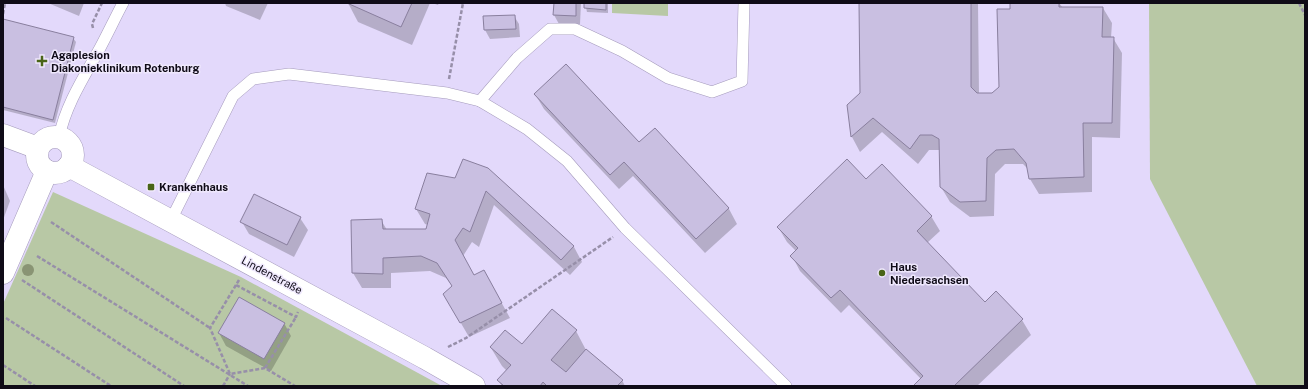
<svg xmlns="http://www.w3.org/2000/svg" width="1308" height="389" viewBox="0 0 1308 389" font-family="'Public Sans',sans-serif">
<rect width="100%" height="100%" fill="#e3d9fb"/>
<g fill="#b8c8a5">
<polygon points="612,3 668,3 668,16 612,13"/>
<polygon points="1149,3 1305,3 1305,386 1257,386 1150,179"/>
<polygon points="53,192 241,277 442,386 3,386 3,304"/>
</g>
<g fill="#0003">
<polygon points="48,3 84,3 79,16"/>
<polygon points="225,3 268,3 260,20 226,6"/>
<polygon points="348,3 430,3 412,45 358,22"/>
<polygon points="432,3 439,3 438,5"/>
<polygon points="555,3 581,3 580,24 559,24 554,15"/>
<polygon points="585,3 608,3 608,13 587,12"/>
<polygon points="860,3 978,3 979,94 992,94 1000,88 1011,3 1059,3 1063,8 1103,8 1112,23 1111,38 1113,38 1122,53 1120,138 1092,137 1092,192 1039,194 1030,179 1028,169 1023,164 1005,164 995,174 994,216 970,217 950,202 941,187 940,150 929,150 918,164 882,132 860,152 852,137 848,105 861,94"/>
<polygon points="514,16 519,24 520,37 490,39 485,30 484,17"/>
<polygon points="3,20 73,38 76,42 55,123 3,110"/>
<polygon points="535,94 639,144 655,129 729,209 737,224 705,253 633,176 619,189 544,109"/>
<polygon points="487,169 574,247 582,262 570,275 494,205 479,247 472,242 463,256 474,277 484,271 510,318 469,337 444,294 453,287 446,278 430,271 391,273 391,288 362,288 353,273 381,220 387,230 427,230 428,225 425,224 416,209 428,174 455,180"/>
<polygon points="866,180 931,216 940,231 927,243 985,303 1022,320 1031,335 977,386 914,386 921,379 849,305 841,313 800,271 792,256 796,251 787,242 778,227"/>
<polygon points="3,185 10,201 3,220"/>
<polygon points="255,195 300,218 308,230 294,257 249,234 242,222"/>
<polygon points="552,310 576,331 586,350 622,380 625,386 502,386 499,381 507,371 502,366 491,348 522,345"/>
<polygon points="284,323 291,336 271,371 226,346 219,333"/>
</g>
<g fill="#c9bfe1" stroke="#897f9e">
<polygon points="347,3 412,3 401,27"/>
<polygon points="554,3 576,3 576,16 553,15"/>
<polygon points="584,3 606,3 606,10 584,8"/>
<polygon points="859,3 971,3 971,87 977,93 992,93 999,87 997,9 1010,9 1010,3 1059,3 1059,7 1103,7 1102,37 1114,37 1112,123 1083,123 1084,177 1029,179 1026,163 1014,149 996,150 987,158 986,201 960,202 940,187 939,139 932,135 920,135 910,149 873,118 851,137 847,105 860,93"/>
<polygon points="515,15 516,29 484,30 483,16"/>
<polygon points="3,19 74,37 53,120 3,107"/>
<polygon points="566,64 639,142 655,128 729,208 696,239 624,162 610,175 534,94"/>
<polygon points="463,159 488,168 574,246 561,260 486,191 470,232 463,228 455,240 474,275 484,270 502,303 460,323 443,294 452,286 437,263 421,256 383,258 383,274 352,273 351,220 382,219 383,229 426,229 430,214 415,209 427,173 455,178"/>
<polygon points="847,159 866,179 882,164 932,216 917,231 985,302 996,291 1023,319 954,386 913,386 923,376 840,290 831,298 790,256 798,248 777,227"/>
<polygon points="254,194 301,217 287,245 240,222"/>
<polygon points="239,297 285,323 264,359 218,333"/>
<polygon points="552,309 577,330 551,360 566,372 586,349 623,380 617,386 547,386 543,382 540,386 504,386 497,380 511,365 490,347 505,330 522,344"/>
</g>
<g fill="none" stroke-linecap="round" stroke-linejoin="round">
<g stroke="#a59bbc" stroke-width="12">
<g id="service">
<polyline points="480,101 517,58 550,29 575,29 622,51 668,78 712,92 742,81 744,3"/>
<path d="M59,137c7,-33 25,-60 41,-89 8,-15 15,-30 23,-45"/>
<polyline points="171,220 233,96 253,79 289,74 447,93 480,101 527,129 567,161 625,228 786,386"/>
</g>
</g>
<g stroke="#a59bbc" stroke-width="23">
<g id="minor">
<polyline points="3,135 38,148"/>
<circle cx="55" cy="155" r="18"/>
<polyline points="69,166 425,358 474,386"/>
<polyline points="3,273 47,171"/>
</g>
</g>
<g stroke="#978fa9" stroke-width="2.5" stroke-dasharray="4 2" stroke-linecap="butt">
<polyline points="1299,3 1305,15"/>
<polyline points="3,14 5,3"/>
<polyline points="93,28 92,24 102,3"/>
<polyline points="449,79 463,3"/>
<polyline points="51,222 210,328"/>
<polyline points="37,256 248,386"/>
<polyline points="22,280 184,386"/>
<polyline points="239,280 236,285 296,317 298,312"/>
<polyline points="236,285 210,328 230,374 265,368 295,386"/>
<polyline points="6,318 111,386"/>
<polyline points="448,347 466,338 613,237"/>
<polyline points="3,365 35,386"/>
<polyline points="265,368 296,317"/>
<polyline points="223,386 230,374"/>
</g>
<use href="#service" stroke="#fff" stroke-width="11"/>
<use href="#minor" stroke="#fff" stroke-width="22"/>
</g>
<circle fill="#899474" cx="28" cy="270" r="6"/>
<g fill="#496417" stroke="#efe8fd" stroke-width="1.5">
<path d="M40 55h4v4h4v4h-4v4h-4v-4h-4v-4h4z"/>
<rect x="147" y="183" width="8" height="8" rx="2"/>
<circle cx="882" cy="273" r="4"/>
</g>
<g text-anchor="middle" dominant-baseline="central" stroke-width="3" stroke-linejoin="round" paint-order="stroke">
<g font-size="11" font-weight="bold" fill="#0f0b17" stroke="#efe8fd" text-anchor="start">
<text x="51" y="55">Agaplesion<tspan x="51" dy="13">Diakonieklinikum Rotenburg</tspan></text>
<text x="159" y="187">Krankenhaus</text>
<text x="890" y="267">Haus<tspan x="890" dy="13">Niedersachsen</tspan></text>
</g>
<g font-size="11" fill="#0f0b17" stroke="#efe8fd">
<text transform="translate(272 275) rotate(28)">Lindenstraße</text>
</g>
</g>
<rect width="1308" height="389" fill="none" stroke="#0f0b17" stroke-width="8"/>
</svg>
